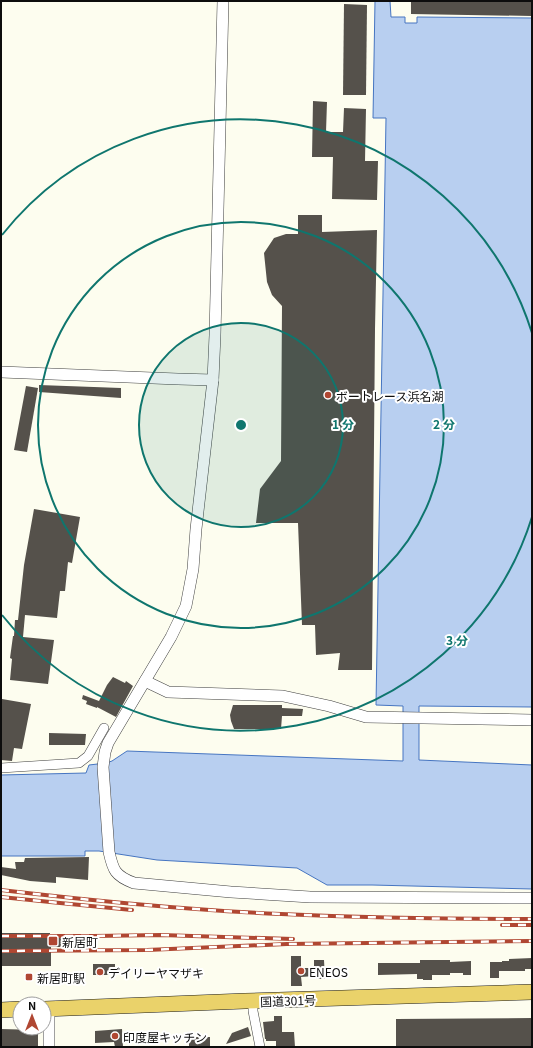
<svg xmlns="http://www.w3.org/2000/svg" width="533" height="1048" viewBox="0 0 533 1048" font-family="Georgia,'Noto Sans JP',serif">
<rect width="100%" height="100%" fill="#fdfdef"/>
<polygon fill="#b8cff0" stroke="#4675c1" points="375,1 390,1 391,17 405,17 405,23 417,23 417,17 532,18 532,707 419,706 419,760 532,765 532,889 372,885 327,885 297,868 157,860 99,851 85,851 85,856 1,856 1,775 86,773 89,765 106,763 112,761 127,751 403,761 403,706 376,705 386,118 373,118"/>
<g fill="#55514b">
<polygon points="411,1 532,1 532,16 411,14"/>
<polygon points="344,4 367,5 366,95 343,95"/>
<polygon points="313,101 327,102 326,132 343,132 344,108 366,109 365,161 378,161 377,200 332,199 333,157 312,157"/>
<polygon points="298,215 322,215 322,232 377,230 375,329 372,670 338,670 340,653 316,655 315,625 302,625 298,523 256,523 260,489 281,461 282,306 272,295 267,282 264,253 274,238 286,234 298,234"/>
<polygon points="39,385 121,388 121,398 39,392"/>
<polygon points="26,386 38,388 27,452 14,450"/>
<polygon points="34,509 80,517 72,563 68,562 65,591 60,591 57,618 25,615 23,637 54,640 48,684 10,680 12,659 10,658 13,636 14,636 15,620 18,620 24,565"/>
<polygon points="113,677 125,683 126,681 133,686 116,717 97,707 97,708 86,704 87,701 82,699 83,695 99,701 107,685"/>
<polygon points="2,699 31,704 22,749 14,748 12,761 1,760 1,704"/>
<polygon points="233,705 282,705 282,708 303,709 302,716 282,716 281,729 234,729 231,721 230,715"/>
<polygon points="49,733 86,734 85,745 49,745"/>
<polygon points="89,857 88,880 56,877 56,883 30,881 1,875 1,867 16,869 15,862 24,862 25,858"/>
<polygon points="1,933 50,933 50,936 73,936 73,947 51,947 51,966 1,966"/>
<polygon points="291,956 301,956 301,968 314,968 314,960 324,960 325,979 317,979 314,976 301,977 302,986 291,986"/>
<polygon points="532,958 532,969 525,969 525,971 499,971 499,978 490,978 490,962 502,962 502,961 509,961 509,959"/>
<polygon points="420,960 450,960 450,962 471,961 471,975 463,975 463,973 450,973 450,975 432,975 432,980 423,980 423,979 417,979 417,974 378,975 378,963 420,963"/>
<rect x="93" y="964" width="22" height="11"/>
<polygon points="274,1016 282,1016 282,1032 294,1032 295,1047 276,1047 276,1041 266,1041 266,1039 265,1039 263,1022 274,1021"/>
<polygon points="532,1018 532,1047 396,1047 396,1019"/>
<polygon points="248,1027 251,1036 226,1044 232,1033"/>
<polygon points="1,1029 38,1030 38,1047 1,1047"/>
<polygon points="122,1029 123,1047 115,1047 114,1042 95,1043 95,1031"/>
<rect x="189" y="1037" width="21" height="10"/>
</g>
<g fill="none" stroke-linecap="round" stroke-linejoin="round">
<g stroke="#404040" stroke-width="10">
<g id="minor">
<polyline points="1,768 79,763 88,756 104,728"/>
<polyline points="253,1001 253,1011 260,1047"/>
</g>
</g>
<g stroke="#404040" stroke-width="12">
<g id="tertiary">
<path d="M223,1l-8,334 -2,45 -17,149 -3,40 -7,37 -15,31 -63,106 -3,9 -2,15 6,85c4,18 6,24 25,31l97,9 79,5 222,1"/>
<polyline points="1,372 178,379 213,380"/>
<polyline points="145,681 168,692 283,696 329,706 366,717 532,720"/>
<polyline points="49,1009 49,1047"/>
</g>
</g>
<g stroke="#1e1e1e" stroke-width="16">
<g id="trunk">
<polyline points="44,1009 245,1001 532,992"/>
<polyline points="1,1010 20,1009"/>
</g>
</g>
<use href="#minor" stroke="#fff" stroke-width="9"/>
<use href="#tertiary" stroke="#fff" stroke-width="11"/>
<use href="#trunk" stroke="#ead26a" stroke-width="15"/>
<g stroke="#b04732" stroke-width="4">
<g id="rail">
<path d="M1,890c93,11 187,20 280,24 84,4 167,5 251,5"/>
<polyline points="1,897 60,903 132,910"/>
<polyline points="502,925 532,925"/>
<polyline points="1,936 93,936 161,935 293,939"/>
<polyline points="1,951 147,950 287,944 532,941"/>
</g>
</g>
<use href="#rail" stroke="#fff" stroke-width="2.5" stroke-dasharray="8" stroke-linecap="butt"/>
</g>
<circle cx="241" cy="425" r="102" fill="#0f766e" fill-opacity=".12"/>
<g fill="none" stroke="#0f766e" stroke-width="2">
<circle cx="241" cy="425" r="102"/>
<circle cx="241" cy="425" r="203"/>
<path d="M532 517A305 305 0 0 1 2 615M2 235A305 305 0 0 1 532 333"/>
</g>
<g fill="#b04732" stroke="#fff" stroke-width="1.5">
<circle cx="328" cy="395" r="4"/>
<rect x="48" y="936" width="10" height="10" rx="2"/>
<circle cx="301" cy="971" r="4"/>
<circle cx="100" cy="972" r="4"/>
<rect x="25" y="973" width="8" height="8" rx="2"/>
<circle cx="115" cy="1036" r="4"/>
</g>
<g text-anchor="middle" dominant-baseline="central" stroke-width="4" stroke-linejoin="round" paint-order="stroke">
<g font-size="12" fill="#0d0d0d" stroke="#fff" text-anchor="start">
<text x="336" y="395">ボートレース浜名湖</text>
<text x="62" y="941">新居町</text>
<text x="309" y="971">ENEOS</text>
<text x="108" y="972">デイリーヤマザキ</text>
<text x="37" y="977">新居町駅</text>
<text x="123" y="1036">印度屋キッチン</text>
</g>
<g font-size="12" fill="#0d0d0d" stroke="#fff">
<text transform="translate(288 1000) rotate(-2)">国道301号</text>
</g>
</g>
<circle cx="241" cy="425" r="6" fill="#0f766e" stroke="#fff" stroke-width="2"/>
<g font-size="12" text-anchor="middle" font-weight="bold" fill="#0f766e" stroke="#fff" stroke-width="4" stroke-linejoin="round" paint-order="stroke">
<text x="343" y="429">1 分</text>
<text x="444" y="429">2 分</text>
<text x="457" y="645">3 分</text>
</g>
<rect width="533" height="1048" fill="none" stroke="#0d0d0d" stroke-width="4"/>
<g transform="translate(32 1016)"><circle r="19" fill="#ffffff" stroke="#9e9e9e"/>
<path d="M0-3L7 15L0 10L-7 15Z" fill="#b04732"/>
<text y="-6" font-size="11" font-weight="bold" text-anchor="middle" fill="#0d0d0d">N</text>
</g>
</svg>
